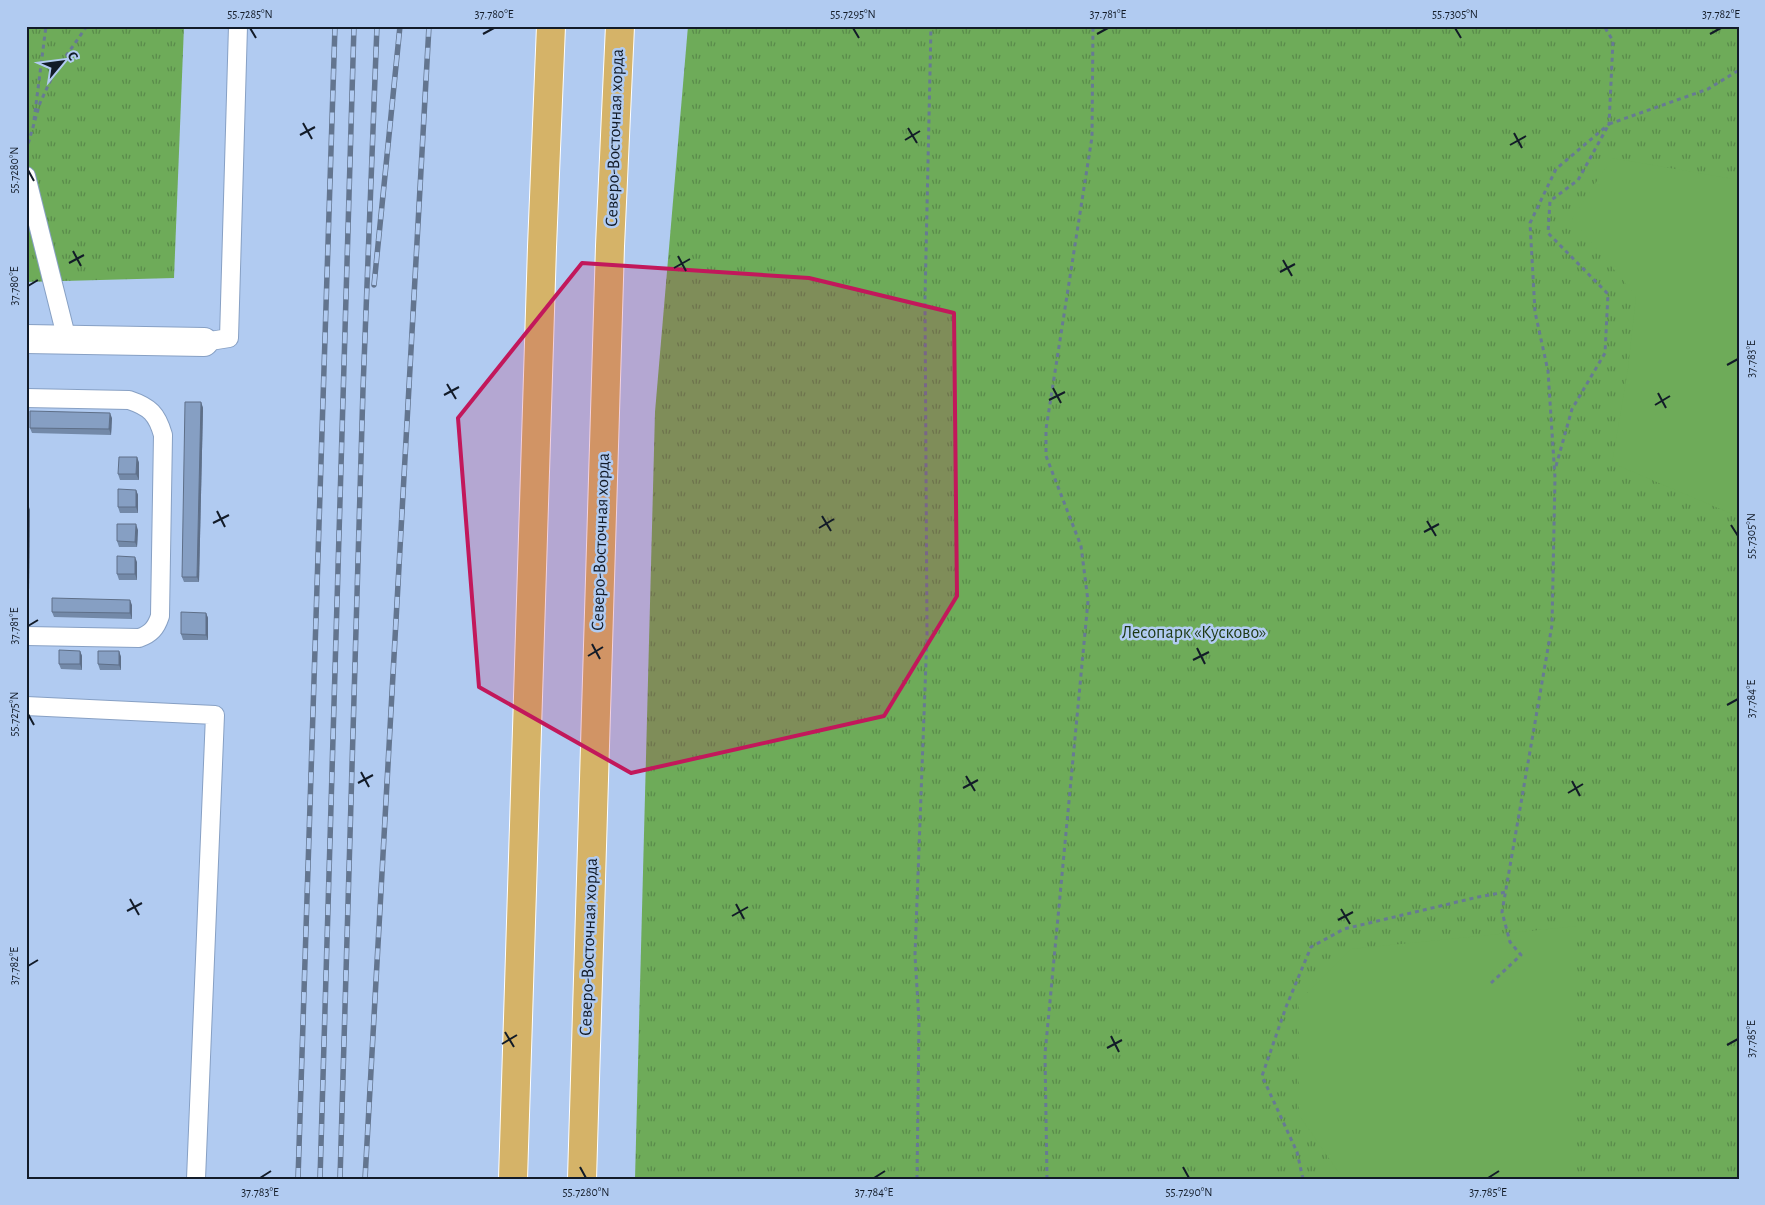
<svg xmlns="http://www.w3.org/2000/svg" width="1765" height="1205" viewBox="0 0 1765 1205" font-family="'Alegreya Sans',sans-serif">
<defs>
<pattern id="park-tufts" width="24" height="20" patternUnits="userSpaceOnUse" patternTransform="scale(1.25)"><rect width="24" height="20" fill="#6eab59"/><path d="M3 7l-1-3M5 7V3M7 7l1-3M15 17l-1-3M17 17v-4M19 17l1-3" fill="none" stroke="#598a4a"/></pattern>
</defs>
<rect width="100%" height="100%" fill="#b1cbf1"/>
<g fill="url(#park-tufts)">
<polygon points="26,26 184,26 174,278 26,282"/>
<polygon points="688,26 1739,26 1739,1179 635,1179 655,412"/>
</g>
<g fill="#6eab59">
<polygon points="1612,158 1739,180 1739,517 1612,463 1628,369 1636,296 1572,219"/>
<polygon points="1577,926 1577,1179 1339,1179 1339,1173 1299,1115 1299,1001 1351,949"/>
</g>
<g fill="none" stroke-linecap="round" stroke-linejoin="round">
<g stroke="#87a0c4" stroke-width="20">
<g id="service">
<polyline points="26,176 67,340"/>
<polyline points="204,342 229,338 238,26"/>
<path d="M26,398l103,2c21,7 28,14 34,35l-3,181c-4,12 -9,18 -21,22l-113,-2"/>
<polyline points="26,706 215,715 196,1179"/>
</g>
</g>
<g stroke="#87a0c4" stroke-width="30">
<polyline id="minor" points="26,339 204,342"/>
</g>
<g stroke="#fff" stroke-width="30">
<g id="primary">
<polyline points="513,1179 542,247 551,26"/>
<polyline points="582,1179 610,246 620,26"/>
</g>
</g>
<g stroke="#677a94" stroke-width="3" stroke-dasharray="4 4" stroke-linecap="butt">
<polyline points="34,120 46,26"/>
<polyline points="26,151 40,103 54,73 87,26"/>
<polyline points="1556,466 1572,409 1605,353 1608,294 1548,233 1550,201 1578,180 1609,124 1708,89 1739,70"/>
<polyline points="1491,983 1521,955 1510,942 1502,912 1552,625 1555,478 1548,371 1535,312 1530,223 1556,169 1609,124 1613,41 1604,26"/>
<polyline points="917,1179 919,1021 915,955 927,635 925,299 931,26"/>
<polyline points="1047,1179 1045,1054 1088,601 1081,546 1046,456 1046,429 1092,137 1093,26"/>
<polyline points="1303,1179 1297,1152 1262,1076 1286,1007 1311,947 1344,929 1478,897 1506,892"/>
</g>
<use href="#service" stroke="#fff" stroke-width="18"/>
<use href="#minor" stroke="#fff" stroke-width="28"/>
<use href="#primary" stroke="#d5b368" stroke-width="28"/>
<g stroke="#63758f" stroke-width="5.5">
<g id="rail">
<polyline points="374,285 400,26"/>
<polyline points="298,1179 335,26"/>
<polyline points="320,1179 354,26"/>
<polyline points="340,1179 363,389 377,26"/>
<polyline points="365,1179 429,26"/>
</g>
</g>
<use href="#rail" stroke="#b1cbf1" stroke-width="4" stroke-dasharray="11" stroke-linecap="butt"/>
</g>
<g fill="#7389a8">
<polygon points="201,402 203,408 199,582 184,582 182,577"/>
<polygon points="112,418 111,435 32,433 30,428"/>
<polygon points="137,457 139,463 139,480 120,480 118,474"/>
<polygon points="136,490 138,495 138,513 120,513 118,507"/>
<polygon points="26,504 30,510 29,591 26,591"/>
<polygon points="138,530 137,547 119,547 117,541"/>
<polygon points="137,562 137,580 119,580 117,574"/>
<polygon points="132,605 132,619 54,617 52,612"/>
<polygon points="206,613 208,618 208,640 183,640 181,634"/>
<polygon points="80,651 82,656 82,670 61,669 59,664"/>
<polygon points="119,651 121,657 121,670 100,670 98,664"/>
</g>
<g fill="#5e6f88">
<polygon points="201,402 203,408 199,582 197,577"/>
<polygon points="110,413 112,418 111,435 109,429"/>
<polygon points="137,457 139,463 139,480 136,474"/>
<polygon points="136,490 138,495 138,513 136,507"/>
<polygon points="28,504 30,510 29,591 27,585"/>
<polygon points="136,524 138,530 137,547 135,542"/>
<polygon points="135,557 137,562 137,580 135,574"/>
<polygon points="130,600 132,605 132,619 130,613"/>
<polygon points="206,613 208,618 208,640 206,635"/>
<polygon points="80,651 82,656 82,670 80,664"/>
<polygon points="119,651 121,657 121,670 119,665"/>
</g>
<g fill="#869fc3" stroke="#5e6f88">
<polygon points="185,402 201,402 197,577 182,577"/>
<polygon points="30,411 110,413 109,429 30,428"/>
<polygon points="119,457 137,457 136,474 118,474"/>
<polygon points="118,489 136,490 136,507 118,507"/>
<polygon points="26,504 28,504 27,585 26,585"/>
<polygon points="117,524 136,524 135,542 117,541"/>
<polygon points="117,556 135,557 135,574 117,574"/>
<polygon points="52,598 130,600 130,613 52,612"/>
<polygon points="181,612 206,613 206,635 181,634"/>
<polygon points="59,650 80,651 80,664 59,664"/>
<polygon points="98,651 119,651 119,665 98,664"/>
</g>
<path fill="#c2185b" fill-opacity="0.2" stroke="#c2185b" stroke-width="4" stroke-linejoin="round" d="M582,263l227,15 145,35 3,283 -73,120 -253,57 -152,-86 -21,-269z"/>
<path fill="none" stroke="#121b28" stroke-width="2" d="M250,28l6,10M853,28l6,10M1455,28l6,10M483,34l11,-6M1097,34l11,-6M1710,34l11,-6M303,123l9,16M908,128l9,15M1514,133l8,15M300,135l15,-8M905,140l15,-9M1510,145l16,-9M28,170l6,11M73,251l8,15M678,256l8,15M1283,260l9,16M69,263l15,-8M674,268l16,-9M1280,272l15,-8M28,286l10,-6M1727,365l11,-6M447,384l9,15M1053,388l8,15M1658,393l8,15M444,395l15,-8M1049,400l16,-8M1655,405l15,-9M217,511l8,16M822,516l9,15M1427,521l9,15M213,523l16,-8M1731,525l7,11M819,528l15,-9M1424,532l15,-8M28,626l10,-6M592,644l8,15M1197,648l8,16M588,656l15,-9M1193,660l16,-8M1727,705l11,-6M28,714l6,11M361,772l8,15M966,776l9,15M1572,781l8,15M358,783l15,-8M963,788l15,-8M1568,793l15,-9M130,899l9,16M736,904l8,15M1341,909l9,15M127,911l15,-8M732,916l16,-9M1338,920l15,-8M28,966l10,-6M505,1032l9,15M1111,1036l8,16M502,1044l15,-9M1727,1045l11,-6M1107,1048l15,-8M580,1167l6,11M1183,1167l6,11M260,1178l11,-7M874,1178l11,-7M1488,1178l11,-7"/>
<g text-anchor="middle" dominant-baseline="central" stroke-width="5" stroke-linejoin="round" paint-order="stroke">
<g font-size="18" fill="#121b28" stroke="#b1cbf1">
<text transform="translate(615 138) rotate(-88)">Северо-Восточная хорда</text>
<text transform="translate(601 542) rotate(-88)">Северо-Восточная хорда</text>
<text transform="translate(589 947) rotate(-88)">Северо-Восточная хорда</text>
</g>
<g font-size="18" fill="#1c3712" stroke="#b1cbf1">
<text x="1194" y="633">Лесопарк «Кусково»</text>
</g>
</g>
<rect width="1765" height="1205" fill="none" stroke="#b1cbf1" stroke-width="55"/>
<g transform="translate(62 62) rotate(61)" stroke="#b1cbf1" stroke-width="4" paint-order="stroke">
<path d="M0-4L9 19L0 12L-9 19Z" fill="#121b28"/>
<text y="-8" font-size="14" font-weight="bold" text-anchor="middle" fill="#121b28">С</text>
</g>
<rect x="28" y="28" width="1710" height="1150" fill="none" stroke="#121b28" stroke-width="2"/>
<g font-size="12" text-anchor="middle" fill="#121b28">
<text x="250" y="18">55.7285°N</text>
<text x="494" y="18">37.780°E</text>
<text x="853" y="18">55.7295°N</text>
<text x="1108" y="18">37.781°E</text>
<text x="1455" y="18">55.7305°N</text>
<text x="1721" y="18">37.782°E</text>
<text transform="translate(14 170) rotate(-90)" y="4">55.7280°N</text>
<text transform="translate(14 286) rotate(-90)" y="4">37.780°E</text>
<text transform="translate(1751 359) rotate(-90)" y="4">37.783°E</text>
<text transform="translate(1751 536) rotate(-90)" y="4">55.7305°N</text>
<text transform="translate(14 626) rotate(-90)" y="4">37.781°E</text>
<text transform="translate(1751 699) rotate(-90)" y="4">37.784°E</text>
<text transform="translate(14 714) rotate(-90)" y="4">55.7275°N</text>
<text transform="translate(14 966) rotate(-90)" y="4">37.782°E</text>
<text transform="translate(1751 1039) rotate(-90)" y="4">37.785°E</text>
<text x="260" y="1196">37.783°E</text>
<text x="586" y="1196">55.7280°N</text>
<text x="874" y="1196">37.784°E</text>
<text x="1189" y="1196">55.7290°N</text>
<text x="1488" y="1196">37.785°E</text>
</g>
</svg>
